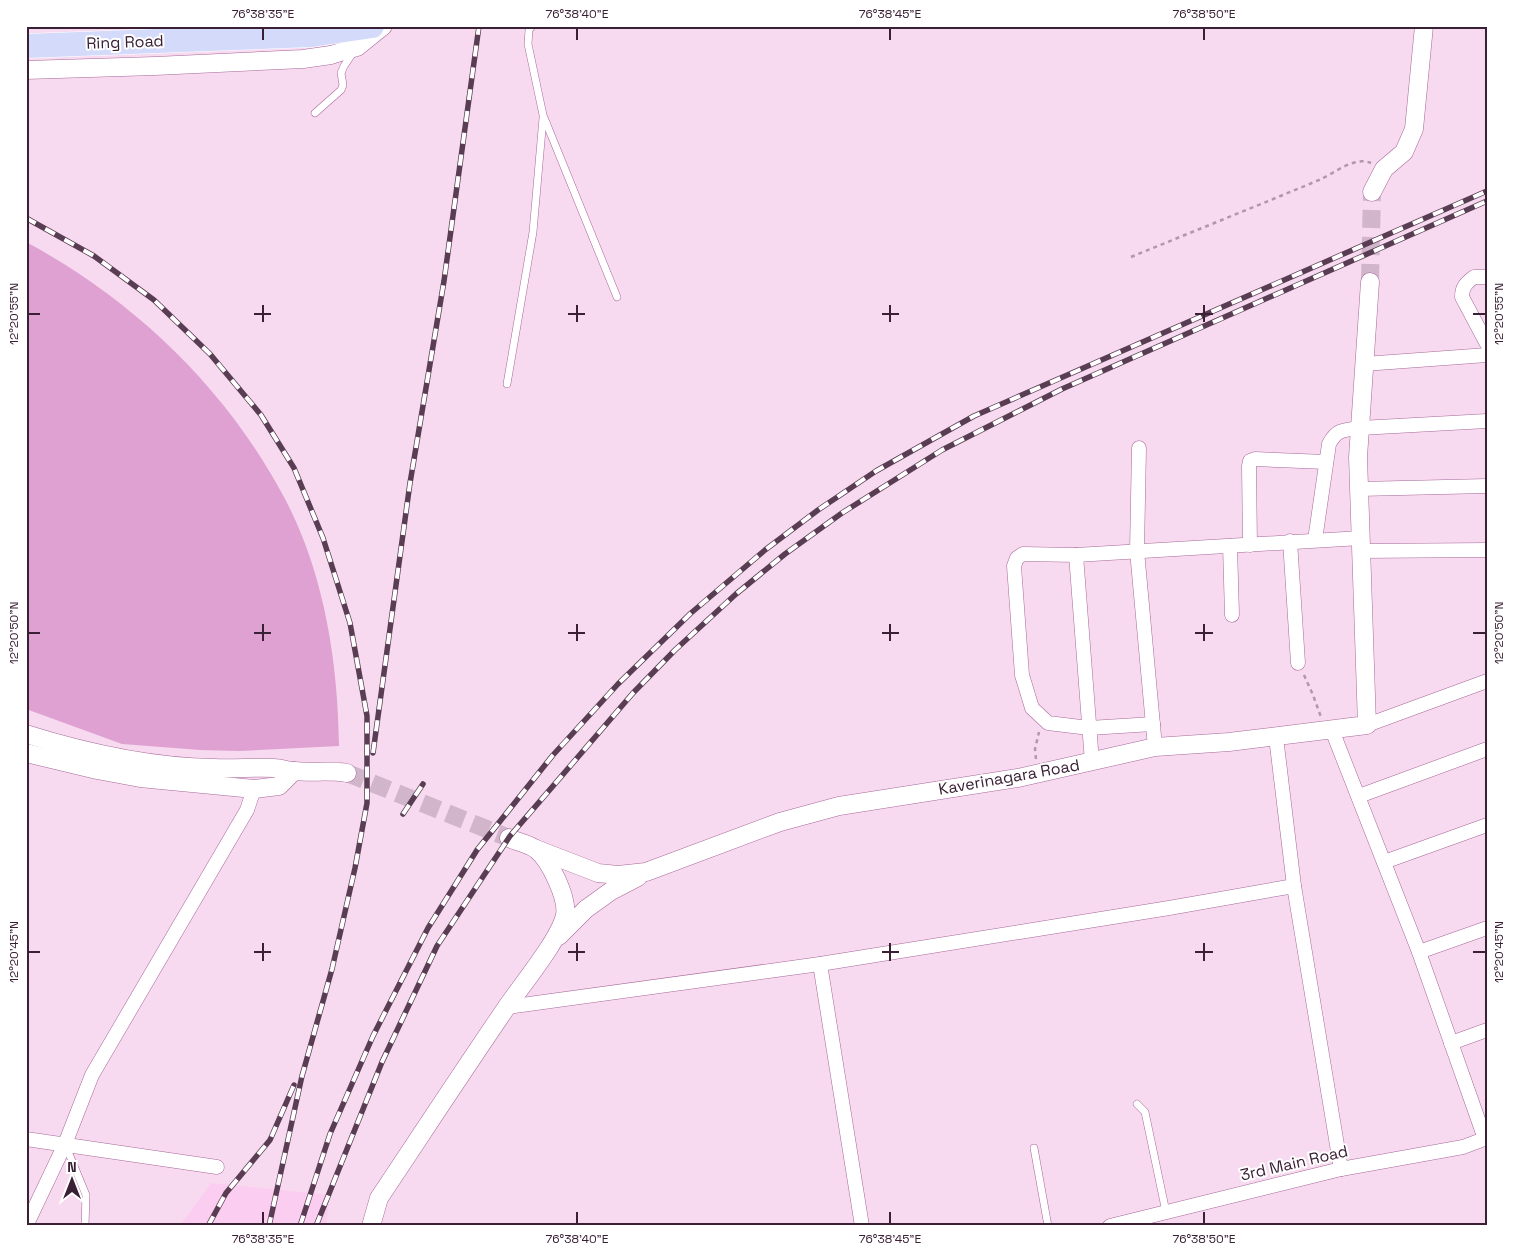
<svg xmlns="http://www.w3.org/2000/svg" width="1513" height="1252" viewBox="0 0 1513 1252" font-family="'Space Grotesk',sans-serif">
<rect width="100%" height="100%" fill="#f7daef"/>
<polygon fill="#fbcdf0" points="211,1183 330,1195 326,1226 180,1226"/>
<path fill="#dfa1d1" d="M26,242c108,58 200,146 258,255 40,75 54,164 55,249l-100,5 -39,-1 -78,-6 -96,-35z"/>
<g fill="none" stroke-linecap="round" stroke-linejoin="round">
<g stroke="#d1b5ca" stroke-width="18" stroke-dasharray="18 9" stroke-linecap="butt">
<polyline points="1370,282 1372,192"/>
<polyline points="347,773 509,838"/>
</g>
<g stroke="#a8689b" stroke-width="8">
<g id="service">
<polyline points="532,26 529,30 528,44 543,115 617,297"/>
<polyline points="315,113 341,90 343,85 341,73 344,66 354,51"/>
<polyline points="507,384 533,232 543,118"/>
<polyline points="1137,1104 1145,1112 1166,1212"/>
<polyline points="65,1144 86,1195 85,1226"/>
<polyline points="1034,1148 1048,1226"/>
</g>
</g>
<g stroke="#a8689b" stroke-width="15">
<g id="minor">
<path d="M1487,277h-13c-8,6 -12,10 -12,20l25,47"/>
<polyline points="1364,364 1487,355"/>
<polyline points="1139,448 1137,551 1155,747"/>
<polyline points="1359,489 1487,486"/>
<path d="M1315,540l14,-96c8,-15 15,-14 31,-16l127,-7"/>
<polyline points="1290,541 1298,663"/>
<polyline points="1250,545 1249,466 1250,461 1255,459 1326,462"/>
<polyline points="1230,546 1232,615"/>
<polyline points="1361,551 1487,550"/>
<polyline points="1076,555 1092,762"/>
<polyline points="1153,724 1089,728 1048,723 1032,708 1022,675 1014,566 1017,558 1023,554 1076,555 1361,538"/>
<polyline points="1367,725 1487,681"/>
<polyline points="1332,730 1419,952 1485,1139"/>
<polyline points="1276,737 1294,886 1341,1169"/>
<polyline points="1359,796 1487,749"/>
<polyline points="1384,862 1487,825"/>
<polyline points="1419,952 1487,928"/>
<polyline points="820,964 862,1226"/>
<polyline points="507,1007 820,964 1169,908 1294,886"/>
<polyline points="1451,1043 1487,1030"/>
<polyline points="26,1139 217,1167"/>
<polyline points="26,1226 65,1144 92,1075 247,810 254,789"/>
<polyline points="1110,1226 1341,1169 1463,1147 1487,1138"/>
</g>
</g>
<g stroke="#a8689b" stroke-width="19">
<g id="tertiary">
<polyline points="26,70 155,66 303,59 331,55 357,47 383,26"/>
<polyline points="1372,192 1384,169 1404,152 1414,129 1424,26"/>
<path d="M26,734c61,19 124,33 188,34 20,1 41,-1 61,0 6,0 12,3 19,3 18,2 35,-1 53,2"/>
<polyline points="26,753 97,770 140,778 254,789 279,786 294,771"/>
<polyline points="536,849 598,873 618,875 646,872 780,822 839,806 1018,778 1155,747 1229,742 1367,725 1358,457 1370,282"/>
<polyline points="559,936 586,909 611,891 638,877"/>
<path d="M371,1226l8,-28c42,-63 84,-127 127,-190 15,-22 54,-69 59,-93 3,-17 -15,-54 -28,-65 -7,-6 -20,-8 -28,-12"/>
</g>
</g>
<g stroke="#fff" stroke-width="25">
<polyline id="trunk" points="26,46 312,35 372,26"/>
</g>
<g stroke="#b297ac" stroke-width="2.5" stroke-dasharray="4 4" stroke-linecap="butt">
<path d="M1131,257c63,-26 126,-51 188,-77 16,-7 35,-24 52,-17"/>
<polyline points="1304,675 1313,695 1321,717"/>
<polyline points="1036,759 1035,749 1039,732"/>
</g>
<use href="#service" stroke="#fff" stroke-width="7"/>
<use href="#minor" stroke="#fff" stroke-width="14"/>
<use href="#tertiary" stroke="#fff" stroke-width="18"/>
<use href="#trunk" stroke="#d3dafa" stroke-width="24"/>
<g stroke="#593e53" stroke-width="5.5">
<g id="rail">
<polyline points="26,218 94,256 154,300 210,354 261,415 294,468 323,538 350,623 367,716 367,803 355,868 332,969 302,1076 269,1226"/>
<polyline points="373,753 410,483 444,281 479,26"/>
<polyline points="403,814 423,784"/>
<polyline points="208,1226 226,1193 270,1140 294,1085"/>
<polyline points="300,1226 330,1134 373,1036 428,928 477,850 553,755 618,684 691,613 765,550 818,510 876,471 974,416 1487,191"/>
<polyline points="316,1226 382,1062 437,946 510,836 633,693 675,650 736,594 785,554 842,513 942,450 1062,389 1487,201"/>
</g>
</g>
<use href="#rail" stroke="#fff" stroke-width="4" stroke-dasharray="11" stroke-linecap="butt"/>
</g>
<path fill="none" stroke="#3a2035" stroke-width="2" d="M263,28v12M577,28v12M890,28v12M1204,28v12M263,305v17M577,305v17M890,305v17M1204,305v17M28,314h12M254,314h17M568,314h17M882,314h17M1195,314h18M1473,314h13M263,624v17M577,624v17M890,624v17M1204,624v17M28,633h12M254,633h17M568,633h17M882,633h17M1195,633h18M1473,633h13M263,943v18M577,943v18M890,943v18M1204,943v18M28,952h12M254,952h17M568,952h17M882,952h17M1195,952h18M1473,952h13M263,1212v12M577,1212v12M890,1212v12M1204,1212v12"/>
<g text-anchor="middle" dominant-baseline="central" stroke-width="4" stroke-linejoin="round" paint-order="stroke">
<g font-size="16" fill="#3a2035" stroke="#fff">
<text transform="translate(125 42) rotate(-2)">Ring Road</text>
<text transform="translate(1009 777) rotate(-10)">Kaverinagara Road</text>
<text transform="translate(1294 1163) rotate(-13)">3rd Main Road</text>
</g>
</g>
<rect width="1513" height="1252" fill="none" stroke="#ffffff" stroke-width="55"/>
<g transform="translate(72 1180)" stroke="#ffffff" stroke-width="4" paint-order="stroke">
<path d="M0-4L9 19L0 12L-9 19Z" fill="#3a2035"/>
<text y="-8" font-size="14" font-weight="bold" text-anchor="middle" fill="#3a2035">N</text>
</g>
<rect x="28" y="28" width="1458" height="1196" fill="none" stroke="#3a2035" stroke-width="2"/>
<g font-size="12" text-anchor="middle" fill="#3a2035">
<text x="263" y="18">76°38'35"E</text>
<text x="577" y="18">76°38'40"E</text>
<text x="890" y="18">76°38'45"E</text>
<text x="1204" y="18">76°38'50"E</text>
<text transform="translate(14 314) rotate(-90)" y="4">12°20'55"N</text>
<text transform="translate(1499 314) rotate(-90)" y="4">12°20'55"N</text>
<text transform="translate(14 633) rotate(-90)" y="4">12°20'50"N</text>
<text transform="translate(1499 633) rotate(-90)" y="4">12°20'50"N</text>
<text transform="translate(14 952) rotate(-90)" y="4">12°20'45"N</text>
<text transform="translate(1499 952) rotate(-90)" y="4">12°20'45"N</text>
<text x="263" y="1243">76°38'35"E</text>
<text x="577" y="1243">76°38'40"E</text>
<text x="890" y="1243">76°38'45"E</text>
<text x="1204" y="1243">76°38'50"E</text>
</g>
</svg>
